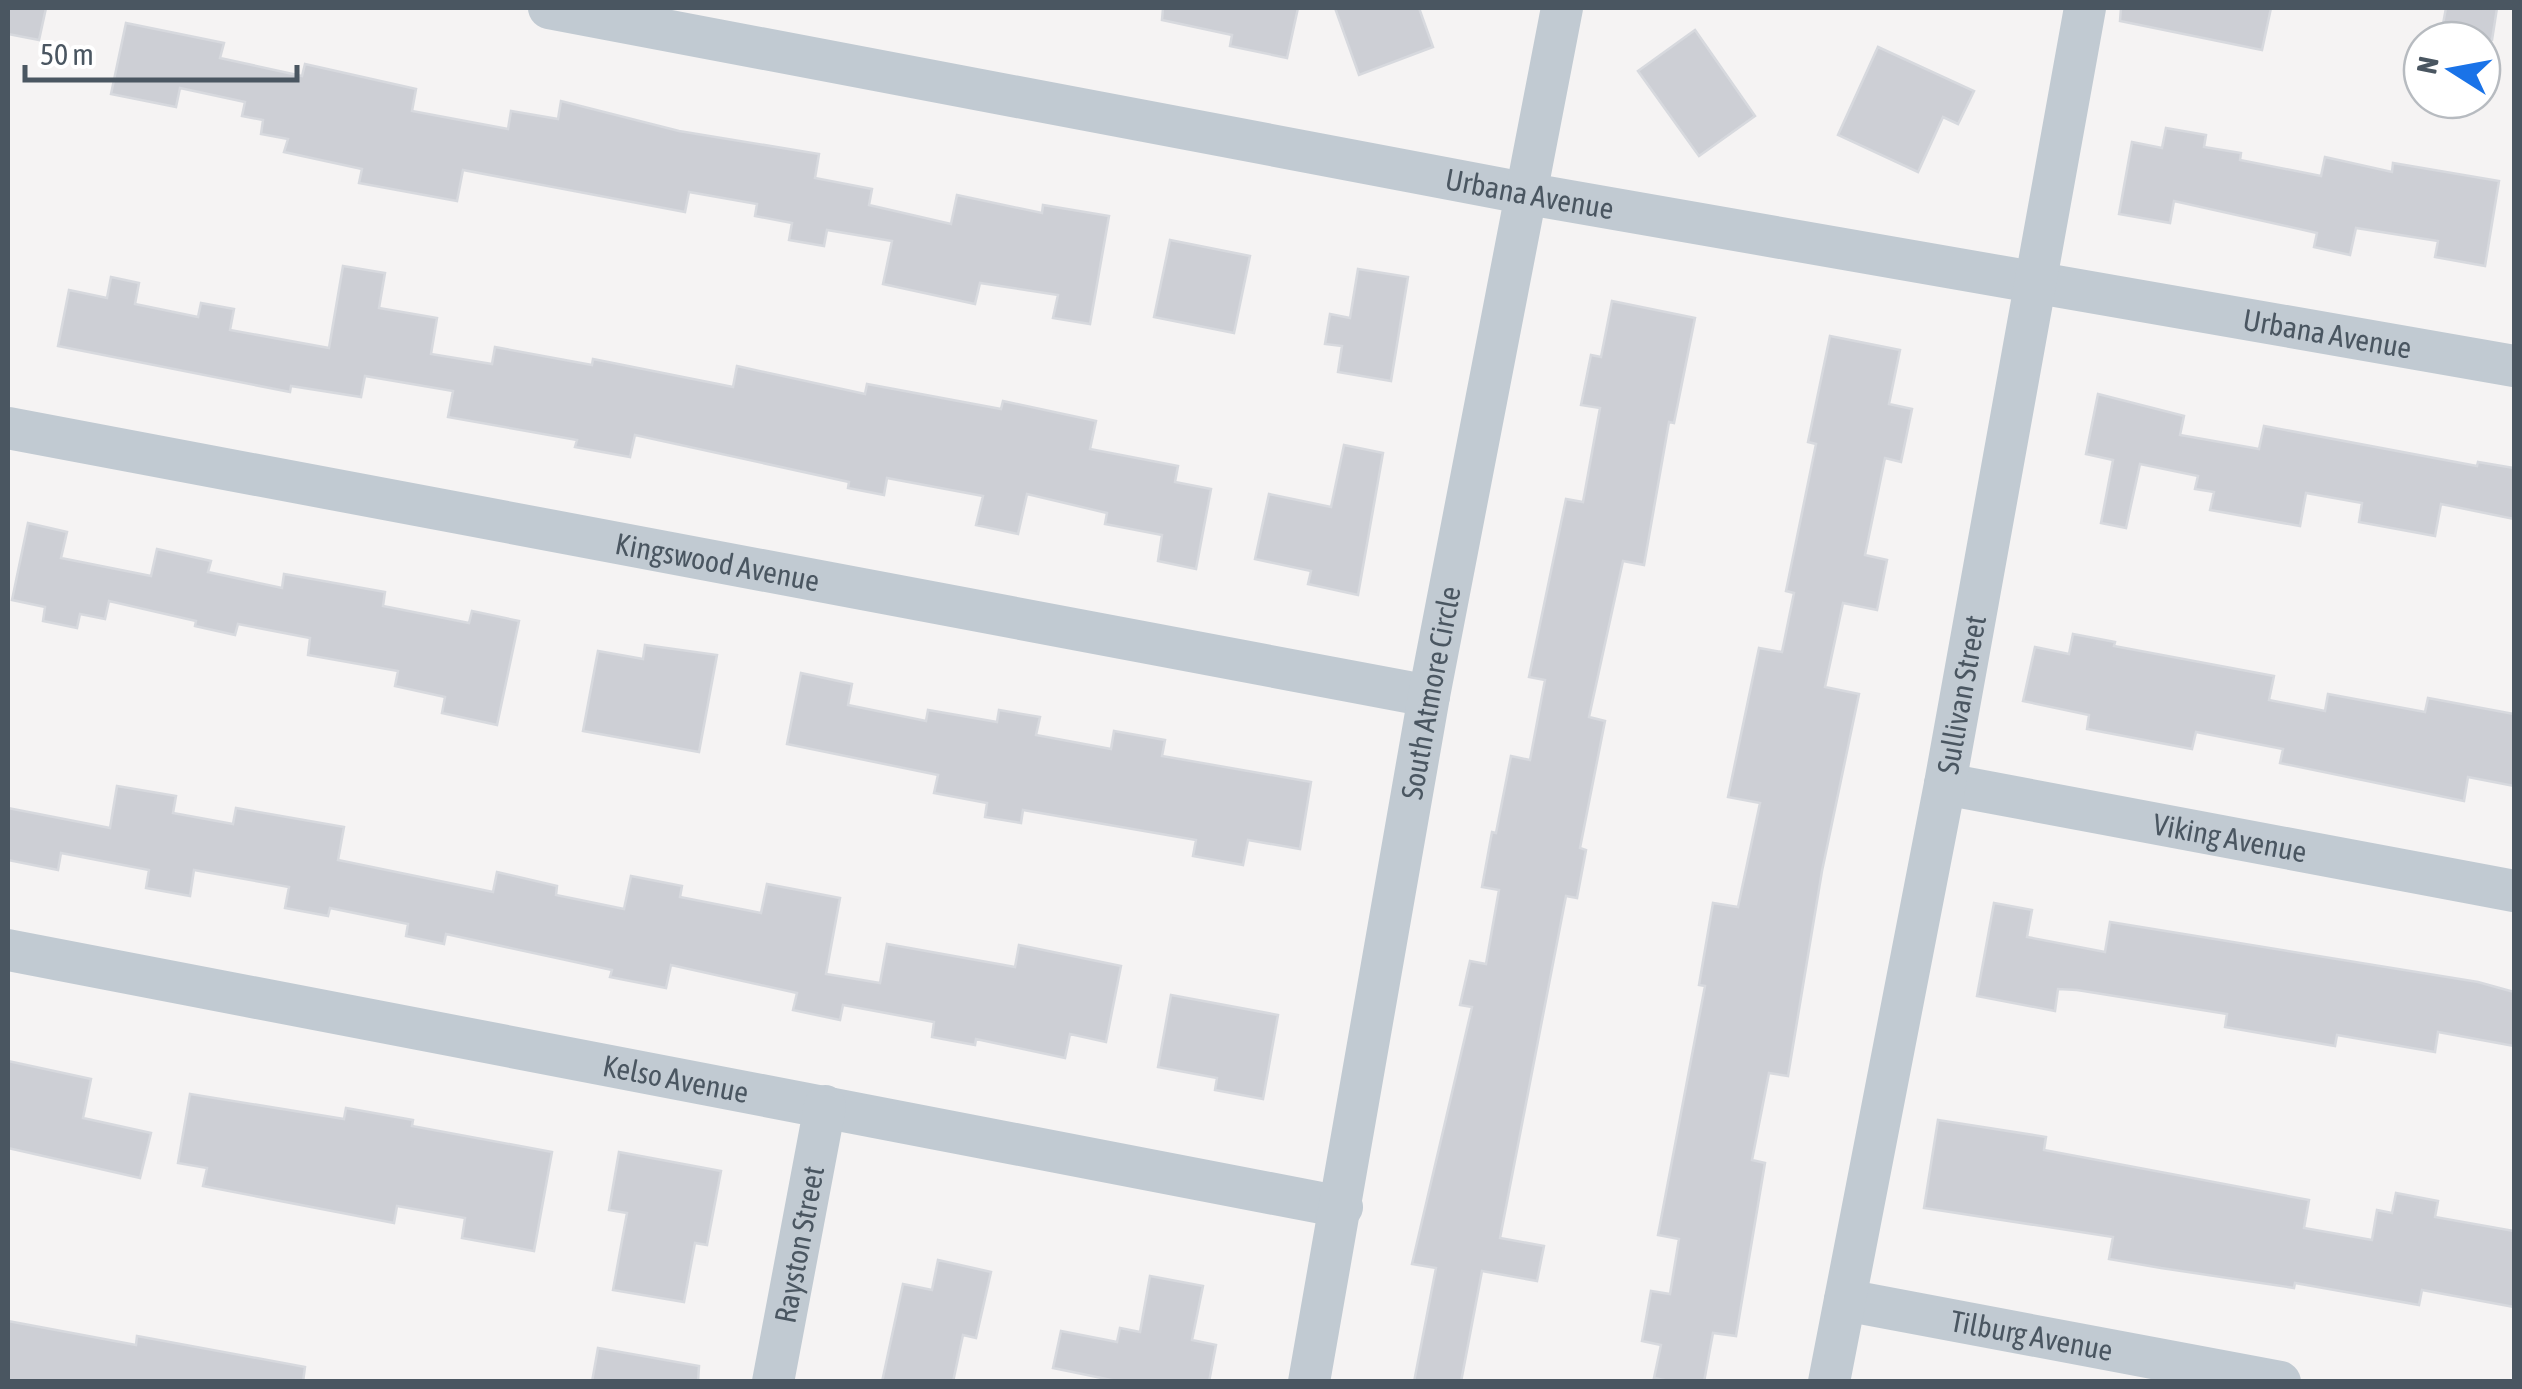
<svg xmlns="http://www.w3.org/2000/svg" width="2522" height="1389" viewBox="0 0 2522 1389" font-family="'Asap Condensed',sans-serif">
<rect width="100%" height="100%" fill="#f5f3f3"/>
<g fill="#cdcfd5" stroke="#d7d9de" stroke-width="2.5">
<polygon points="8,8 46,8 39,40 8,34"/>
<polygon points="1163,8 1298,8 1287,58 1230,46 1232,35 1162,20"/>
<polygon points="1335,8 1419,8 1433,47 1359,75"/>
<polygon points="2121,8 2271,8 2262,50 2120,21"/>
<polygon points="2446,8 2497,8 2492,40 2440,40"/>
<polygon points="126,23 224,43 220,58 302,76 305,64 416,89 412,111 508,129 511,111 558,119 561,101 679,131 819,154 815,178 872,189 869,205 951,224 957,195 1042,213 1043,205 1109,216 1090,324 1053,318 1058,295 980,283 975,304 883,284 892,241 827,230 824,246 789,240 792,223 755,216 757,204 689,192 685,212 463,170 457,201 359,183 362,169 284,152 288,139 261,134 263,120 242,116 245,102 180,88 176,107 111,94"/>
<polygon points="1695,30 1755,116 1699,156 1638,71"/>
<polygon points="1878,47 1974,91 1958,124 1943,117 1918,172 1838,135"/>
<polygon points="2166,128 2206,135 2204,147 2241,153 2240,160 2321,176 2325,157 2392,172 2393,163 2499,181 2485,266 2435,257 2438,241 2356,228 2350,255 2314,247 2317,233 2174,201 2170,223 2119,214 2132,142 2162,148"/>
<polygon points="1170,240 1250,256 1234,333 1154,317"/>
<polygon points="343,266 385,273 379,308 437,318 431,354 492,364 495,347 592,365 593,359 733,387 737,366 865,394 867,384 1001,409 1003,401 1096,421 1090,449 1178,466 1175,482 1211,489 1196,569 1158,561 1162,535 1105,524 1107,513 1027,494 1018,534 976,525 983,496 887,478 884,495 848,488 849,482 635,435 630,457 575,447 577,440 448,417 453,391 365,376 361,397 291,386 290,392 58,346 69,290 107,298 111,277 139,283 135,304 198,317 201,303 234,309 230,330 329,348"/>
<polygon points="1358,269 1408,277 1391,381 1338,372 1342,346 1325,344 1330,314 1350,318"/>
<polygon points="1612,301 1695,318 1674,423 1669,422 1644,565 1623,561 1589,717 1605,721 1580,848 1586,850 1577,898 1566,896 1500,1238 1544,1246 1537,1281 1482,1271 1461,1382 1414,1382 1436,1268 1412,1264 1472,1007 1460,1005 1470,961 1486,964 1499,890 1482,887 1492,832 1496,833 1511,756 1530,760 1545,680 1529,677 1566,499 1583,502 1600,408 1581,405 1591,355 1601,357"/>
<polygon points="1830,336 1900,350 1889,404 1912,409 1901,462 1885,458 1865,555 1887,560 1877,610 1843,603 1825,687 1859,694 1822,871 1788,1076 1769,1073 1752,1160 1765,1163 1736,1336 1713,1333 1704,1382 1674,1382 1654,1378 1661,1345 1642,1341 1651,1291 1670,1294 1679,1239 1658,1235 1705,986 1699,985 1713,903 1738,907 1760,803 1728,797 1759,648 1782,652 1794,593 1786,591 1816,444 1808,442"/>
<polygon points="2098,394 2184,416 2180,435 2259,449 2264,426 2477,466 2478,462 2514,468 2514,519 2441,504 2435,536 2359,522 2362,503 2306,493 2300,526 2210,510 2214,492 2195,489 2198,476 2140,464 2126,528 2101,523 2113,460 2086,454"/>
<polygon points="1344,445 1383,453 1358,595 1308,584 1311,571 1255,559 1269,494 1331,507"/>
<polygon points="28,523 67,532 61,558 151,576 157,549 211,561 208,572 282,588 284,574 385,592 383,606 469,623 472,611 519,621 497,725 442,713 445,697 395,686 398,671 308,655 310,638 238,624 235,635 195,626 196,621 109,601 105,619 80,614 77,628 43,621 45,607 12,600"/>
<polygon points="2073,634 2115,642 2114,646 2274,676 2269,700 2325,711 2328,694 2425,712 2428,698 2514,714 2514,786 2468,777 2464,801 2280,763 2283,749 2196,732 2192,749 2087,729 2089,715 2023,701 2035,647 2069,654"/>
<polygon points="645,645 717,655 699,752 583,731 598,651 643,659"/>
<polygon points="801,673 852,684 848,705 926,721 928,710 997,722 999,710 1040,717 1036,735 1111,749 1114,731 1165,740 1162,756 1311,782 1300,849 1248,840 1243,865 1193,856 1196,840 1023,810 1021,823 985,817 987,803 934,793 938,775 787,744"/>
<polygon points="117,786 176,796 173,813 233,824 236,808 344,827 338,860 493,892 497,872 557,886 556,895 624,909 631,876 682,886 680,897 761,913 767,884 840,898 826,974 880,983 887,944 1015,967 1019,945 1121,966 1106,1042 1070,1034 1065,1058 976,1039 975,1045 932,1037 934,1022 843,1005 840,1020 793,1010 797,993 671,965 666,988 610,977 612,970 446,934 444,944 406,936 408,924 330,908 328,916 285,908 289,887 194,870 190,896 146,888 149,870 61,853 58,870 8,860 8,808 110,828"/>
<polygon points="1994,903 2032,910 2027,937 2105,952 2110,922 2478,982 2514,992 2514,1046 2438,1032 2435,1052 2337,1035 2335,1046 2225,1027 2227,1014 2077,990 2058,989 2055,1011 1977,996"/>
<polygon points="1171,995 1278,1015 1263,1099 1215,1090 1217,1078 1158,1067"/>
<polygon points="8,1061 91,1079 83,1118 151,1133 140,1178 8,1148"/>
<polygon points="190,1094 344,1119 346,1108 413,1120 412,1126 552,1152 534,1251 462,1238 465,1218 397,1206 394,1223 203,1186 207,1168 178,1163"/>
<polygon points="1938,1120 2046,1137 2044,1150 2309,1200 2304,1228 2372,1240 2377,1210 2392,1213 2396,1193 2438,1201 2435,1217 2514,1231 2514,1307 2422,1290 2419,1305 2295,1283 2294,1288 2161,1268 2109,1259 2113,1237 1924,1208"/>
<polygon points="619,1152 721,1171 707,1245 695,1243 684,1302 613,1290 627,1213 609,1210"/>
<polygon points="938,1260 991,1272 976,1338 963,1335 953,1382 882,1382 903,1284 932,1290"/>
<polygon points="1150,1276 1203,1286 1192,1340 1216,1345 1209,1382 1121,1382 1053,1368 1061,1331 1117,1342 1120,1328 1140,1332"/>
<polygon points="8,1321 136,1345 137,1336 305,1367 303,1382 8,1382"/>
<polygon points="598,1348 699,1366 698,1382 592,1382"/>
</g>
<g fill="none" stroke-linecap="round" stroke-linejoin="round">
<g stroke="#c1cad2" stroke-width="42">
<path id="s1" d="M549,8l980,186 985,172"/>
<path id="s2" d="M8,428l1421,268"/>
<path id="s3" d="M1945,784l569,107"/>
<path id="s4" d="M8,950l1334,257"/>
<path id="s5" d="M1845,1300l435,82"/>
<path id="s6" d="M773,1382l52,-276"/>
<path id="s7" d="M1309,1382l120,-686 133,-688"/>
<path id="s8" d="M1829,1382l116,-598 140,-776"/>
</g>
</g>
<g text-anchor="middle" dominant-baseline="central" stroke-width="8" stroke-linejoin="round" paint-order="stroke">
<g font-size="30" fill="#4a5661" stroke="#fff">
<text stroke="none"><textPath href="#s1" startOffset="998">Urbana Avenue</textPath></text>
<text stroke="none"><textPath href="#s1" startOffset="1808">Urbana Avenue</textPath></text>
<text stroke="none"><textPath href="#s2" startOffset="722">Kingswood Avenue</textPath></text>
<text stroke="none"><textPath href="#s7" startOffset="700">South Atmore Circle</textPath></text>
<text stroke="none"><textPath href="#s8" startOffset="700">Sullivan Street</textPath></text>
<text stroke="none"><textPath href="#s3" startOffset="290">Viking Avenue</textPath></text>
<text stroke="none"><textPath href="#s4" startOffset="680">Kelso Avenue</textPath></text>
<text stroke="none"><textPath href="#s6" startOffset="140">Rayston Street</textPath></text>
<text stroke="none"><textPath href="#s5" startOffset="190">Tilburg Avenue</textPath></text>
</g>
</g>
<rect width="2522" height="1389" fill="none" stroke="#4a5661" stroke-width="20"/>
<g transform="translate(2452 70) rotate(281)"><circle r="48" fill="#ffffff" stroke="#b7bbc0" stroke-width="2.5"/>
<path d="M0-8L18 38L0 25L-18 38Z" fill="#1a73e8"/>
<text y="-15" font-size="28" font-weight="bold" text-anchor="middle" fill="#4a5661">N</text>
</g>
<path d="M25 65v15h272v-15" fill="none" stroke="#4a5661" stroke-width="5"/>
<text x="40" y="65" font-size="30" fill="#4a5661" stroke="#ffffff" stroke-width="8" paint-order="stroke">50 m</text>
</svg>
